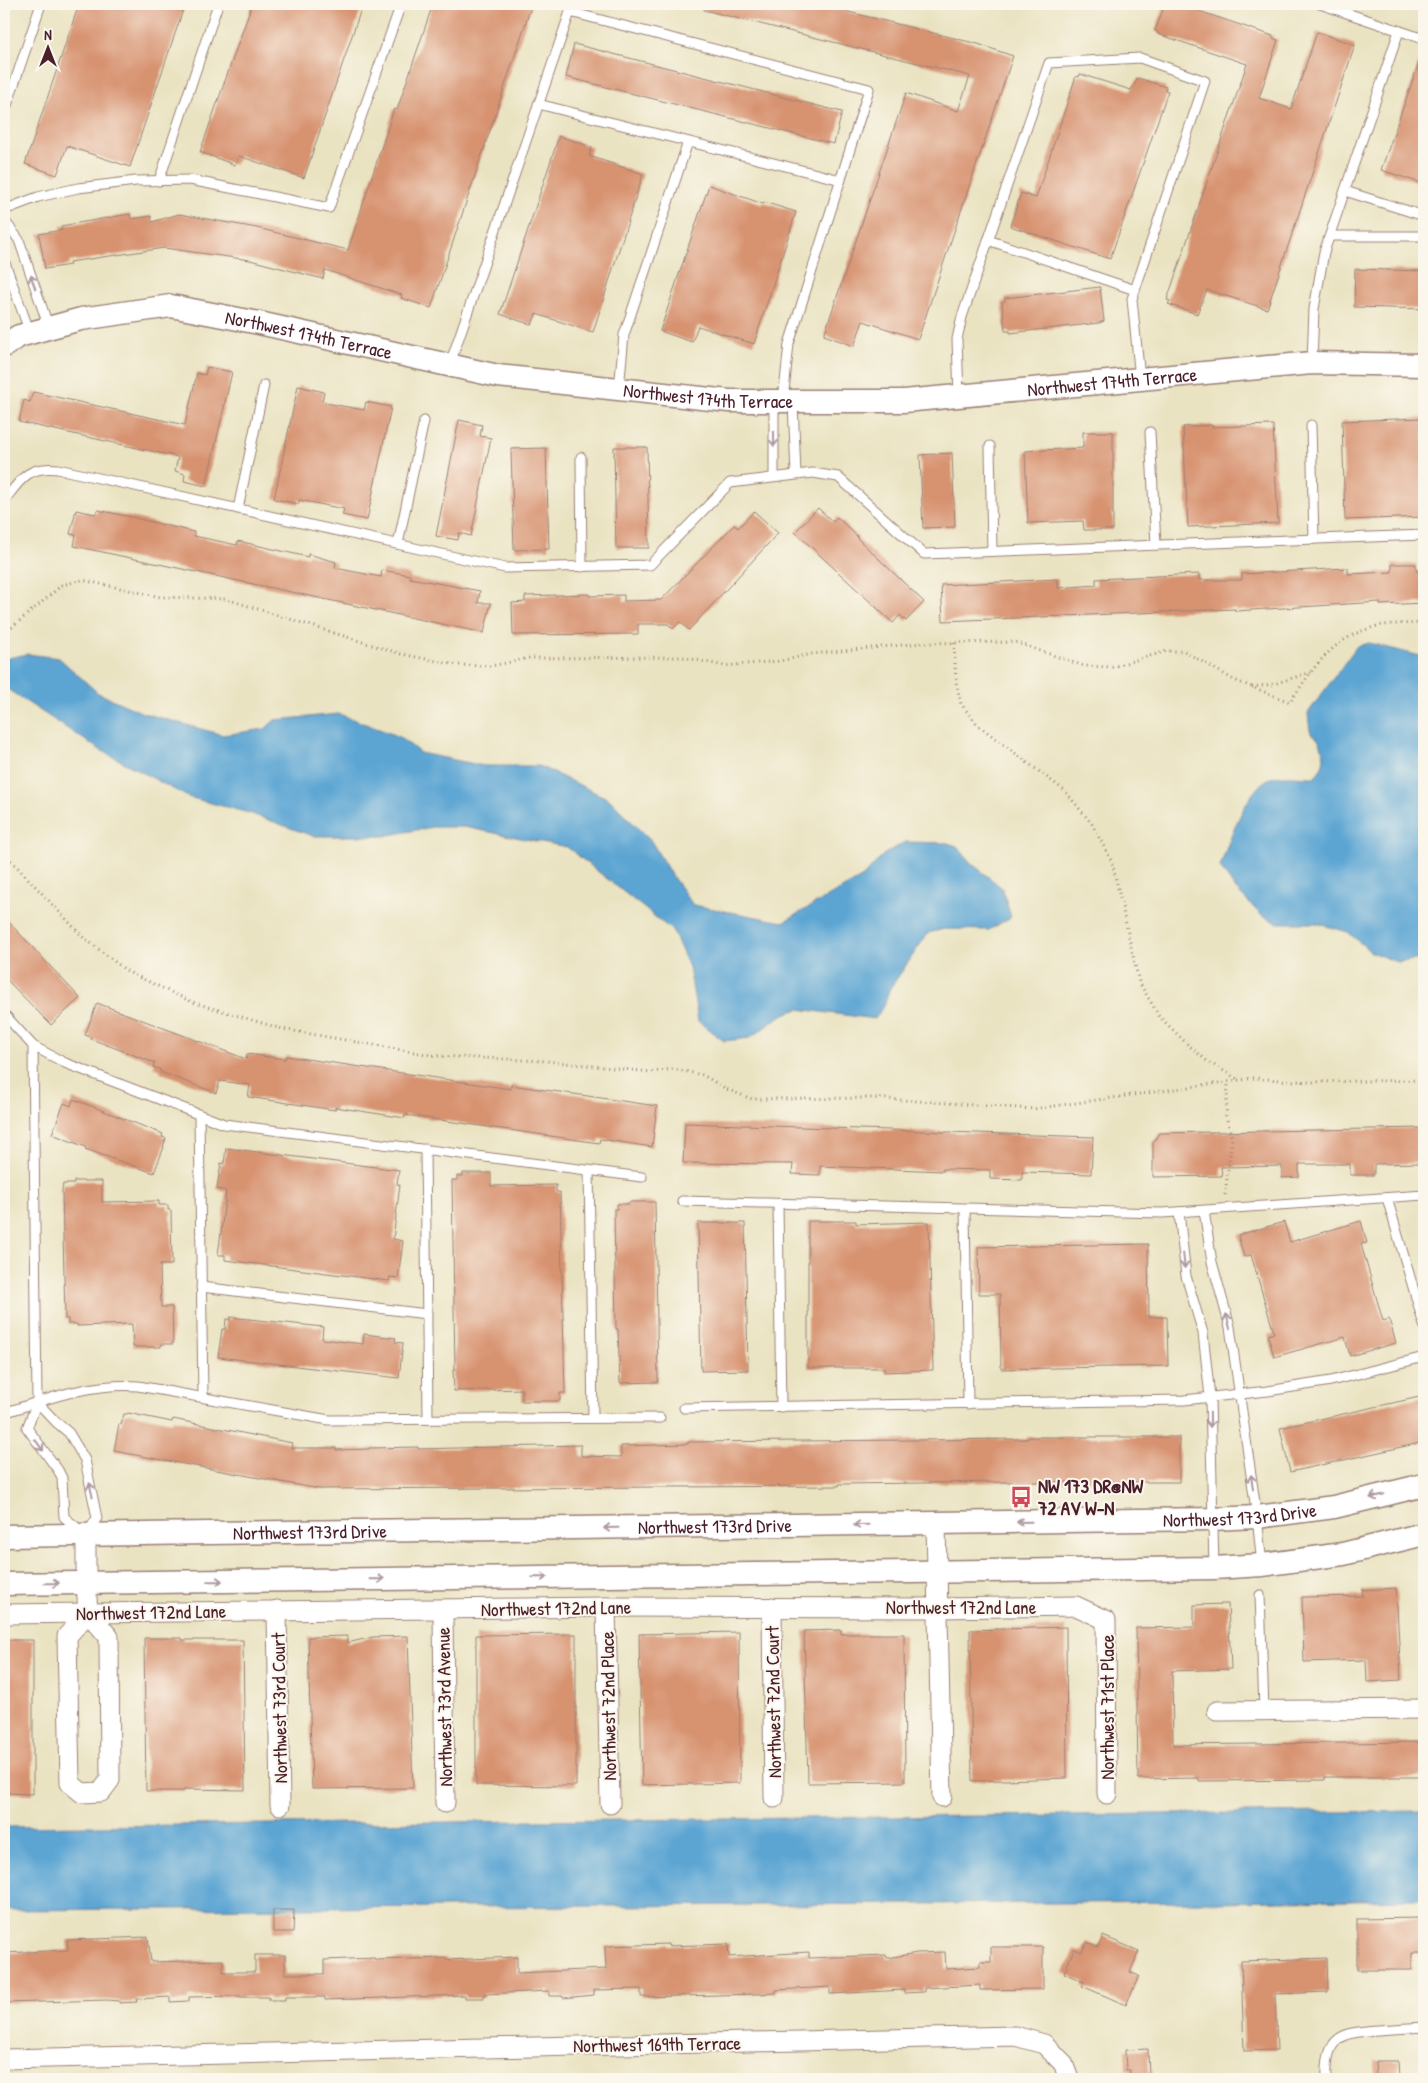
<svg xmlns="http://www.w3.org/2000/svg" width="1428" height="2083" viewBox="0 0 1428 2083" font-family="'Patrick Hand',sans-serif">
<rect width="100%" height="100%" fill="#fbf7ec"/>
<filter id="ink" filterUnits="userSpaceOnUse"><feTurbulence type="fractalNoise" baseFrequency=".02" numOctaves="2"/><feDisplacementMap in="SourceGraphic" scale="10" xChannelSelector="R" yChannelSelector="G"/><feConvolveMatrix kernelMatrix="1 2 1 2 8 2 1 2 1" color-interpolation-filters="sRGB"/></filter>
<filter id="wash" filterUnits="userSpaceOnUse"><feTurbulence type="fractalNoise" baseFrequency=".0096" numOctaves="4" result="noise"/><feDisplacementMap in="SourceGraphic" scale="20" xChannelSelector="R" yChannelSelector="G"/><feGaussianBlur stdDeviation="1.12" result="paint"/><feColorMatrix in="noise" values="0 0 0 0 0 0 0 0 0 0 0 0 0 0 0 0 0 1.4 0 .05"/><feComposite in="paint" operator="in"/></filter>
<g filter="url(#wash)">
<rect width="100%" height="100%" fill="#eae3c2"/>
<g fill="#5ca5d3" stroke="#53627f">
<path d="M1369,643l55,14v302l-27,3 -26,-10 -23,-20 -32,-9h-38l-16,-7 -26,-26 -16,-23c8,-23 27,-81 51,-89 12,-4 30,-1 43,-1 12,-11 13,-25 3,-39 -2,-2 -5,-3 -6,-5 -2,-5 -2,-14 -3,-20l49,-67z"/>
<polygon points="27,654 59,658 98,693 143,713 223,735 265,729 275,720 339,714 400,737 420,753 484,766 539,766 609,799 651,841 670,873 693,905 783,922 863,877 883,855 905,842 947,843 957,846 970,862 1002,888 1011,917 989,930 944,929 928,933 889,990 885,1003 875,1019 798,1009 782,1015 750,1038 724,1041 698,1021 689,967 673,931 567,847 464,827 432,827 384,836 313,836 249,813 188,797 97,748 4,687 4,659"/>
<polygon points="1424,1811 1424,1899 1210,1902 4,1910 4,1827"/>
</g>
<g id="blocks">
<g fill="#d7926f">
<polygon points="79,4 185,4 130,167 67,146 57,175 25,164"/>
<polygon points="252,4 345,4 361,9 304,178 239,156 235,165 200,152"/>
<polygon points="433,4 520,4 531,7 431,308 401,298 402,295 325,270 323,279 250,260 164,248 69,262 70,265 45,269 39,234 62,230 61,226 130,214 131,219 151,216 152,222 179,214 257,228 348,250 394,109 397,110"/>
<polygon points="705,4 816,4 978,44 1013,56 918,339 863,321 854,346 824,335 906,93 958,111 970,76 704,10"/>
<polygon points="1165,4 1178,4 1273,36 1273,38 1278,40 1259,98 1291,109 1317,32 1355,45 1267,309 1207,290 1197,314 1168,304 1170,301 1167,300 1247,64 1158,34 1158,32 1155,31"/>
<polygon points="574,44 842,112 834,144 566,77"/>
<polygon points="1422,54 1424,54 1424,184 1381,170"/>
<polygon points="1080,74 1131,90 1138,78 1166,87 1165,90 1168,91 1110,259 1010,226 1021,193 1036,198 1076,76 1079,77"/>
<polygon points="559,136 592,147 589,156 643,174 593,332 536,314 532,325 500,314"/>
<polygon points="709,185 763,204 764,202 796,212 754,344 698,326 692,342 660,331"/>
<polygon points="1355,269 1424,271 1424,309 1354,307"/>
<polygon points="1100,287 1104,321 1099,323 1010,333 1010,331 1005,331 1002,302 1005,301 1005,298"/>
<polygon points="207,367 232,372 206,486 184,481 185,474 175,471 178,457 19,422 24,400 30,402 33,392 185,425 197,373 205,375"/>
<polygon points="298,386 324,392 322,401 331,404 364,410 366,402 391,407 367,520 342,515 344,509 299,500 299,504 274,499"/>
<polygon points="1424,418 1424,517 1345,520 1342,421"/>
<polygon points="459,420 482,425 480,436 491,438 471,536 459,533 458,540 436,536"/>
<polygon points="1212,425 1212,427 1273,425 1278,523 1188,527 1183,427"/>
<polygon points="1083,432 1113,432 1113,530 1084,530 1083,521 1028,523 1025,451 1083,448"/>
<polygon points="614,447 647,447 649,548 616,548"/>
<polygon points="546,448 549,549 514,550 511,449"/>
<polygon points="952,453 955,527 923,528 920,455"/>
<polygon points="818,508 833,522 837,517 858,537 857,538 924,602 906,621 900,615 893,623 795,532"/>
<polygon points="76,510 95,514 98,510 131,517 194,532 194,536 237,545 238,541 308,557 308,554 336,562 335,568 381,577 382,570 410,575 410,578 480,591 478,603 491,603 484,633 74,546 76,535 70,534"/>
<polygon points="754,511 778,533 689,630 680,622 673,629 668,624 638,624 638,634 513,635 512,603 525,602 525,596 589,594 589,596 624,595 624,601 661,600 734,525 738,528"/>
<polygon points="1392,564 1416,564 1416,571 1424,571 1424,603 1380,605 1380,602 1235,611 1235,609 943,621 941,585 1058,579 1058,588 1096,585 1096,579 1199,574 1199,580 1242,580 1242,574 1348,568 1348,574 1392,572"/>
<polygon points="4,917 80,998 51,1025 4,977"/>
<polygon points="97,1003 246,1059 247,1054 285,1059 286,1056 511,1089 511,1085 657,1106 652,1147 600,1139 599,1143 405,1115 405,1118 335,1107 335,1110 248,1097 250,1085 220,1081 216,1093 160,1072 161,1070 153,1067 155,1063 91,1039 91,1037 85,1035"/>
<polygon points="73,1099 163,1134 162,1137 166,1138 163,1147 164,1147 154,1173 85,1149 86,1147 52,1134 64,1103 71,1106"/>
<polygon points="685,1123 1093,1137 1091,1174 1022,1172 1022,1180 990,1179 990,1170 943,1169 943,1171 820,1166 820,1175 792,1174 793,1164 683,1163"/>
<polygon points="1422,1128 1422,1163 1374,1164 1374,1175 1350,1175 1350,1164 1299,1164 1299,1177 1282,1178 1282,1166 1221,1167 1222,1176 1153,1177 1153,1143 1159,1133"/>
<polygon points="226,1148 399,1170 397,1184 400,1185 393,1239 403,1241 398,1278 390,1277 389,1281 225,1260 225,1255 218,1255 225,1201 227,1201 225,1200 226,1191 217,1189 221,1163 224,1164"/>
<polygon points="463,1173 491,1173 491,1186 556,1185 556,1192 560,1192 565,1393 560,1393 560,1401 522,1401 522,1389 454,1391 453,1370 455,1370 452,1180 457,1180 457,1176 463,1176"/>
<polygon points="74,1181 102,1181 102,1202 159,1201 159,1205 168,1205 168,1210 171,1210 172,1265 160,1265 161,1307 172,1307 173,1344 161,1344 161,1347 133,1347 132,1324 77,1326 77,1324 68,1324 68,1319 65,1319 62,1190 63,1184 74,1184"/>
<polygon points="629,1202 655,1202 658,1382 620,1383 618,1329 616,1329 614,1209 617,1209 617,1204 629,1204"/>
<polygon points="808,1221 856,1221 856,1224 929,1222 933,1370 884,1372 884,1368 808,1368"/>
<polygon points="1361,1221 1367,1243 1361,1244 1383,1321 1389,1319 1396,1343 1350,1356 1345,1337 1274,1357 1268,1335 1274,1333 1251,1255 1244,1257 1238,1235 1284,1222 1290,1242"/>
<polygon points="698,1223 745,1223 748,1370 701,1371"/>
<polygon points="1148,1244 1149,1317 1167,1317 1168,1366 1001,1369 1000,1294 979,1294 978,1247"/>
<polygon points="230,1317 323,1327 322,1339 363,1344 364,1334 396,1338 395,1342 403,1343 399,1378 218,1357 222,1329 225,1329 226,1319 230,1320"/>
<polygon points="1424,1396 1424,1442 1290,1472 1280,1428"/>
<polygon points="128,1413 172,1422 173,1419 292,1443 291,1448 336,1448 336,1450 369,1449 369,1448 418,1447 418,1449 581,1445 581,1456 621,1457 621,1446 688,1444 688,1442 1027,1439 1027,1437 1179,1437 1179,1482 1008,1482 839,1484 839,1486 319,1489 114,1451 119,1424 121,1425 124,1414 127,1414"/>
<polygon points="1396,1588 1401,1680 1367,1682 1366,1660 1304,1662 1302,1597 1363,1596 1362,1590"/>
<polygon points="1228,1604 1231,1669 1172,1671 1173,1745 1424,1742 1424,1777 1325,1777 1325,1780 1199,1781 1199,1778 1138,1779 1136,1628 1194,1627 1194,1605"/>
<polygon points="1066,1627 1067,1778 972,1781 970,1630"/>
<polygon points="841,1630 841,1634 904,1634 905,1782 808,1783 804,1631"/>
<polygon points="739,1632 740,1783 642,1785 639,1634"/>
<polygon points="576,1634 576,1786 476,1785 476,1635"/>
<polygon points="347,1636 347,1643 373,1637 408,1636 413,1788 312,1789 308,1637"/>
<polygon points="144,1638 182,1638 182,1640 243,1640 245,1790 184,1789 184,1791 146,1791"/>
<polygon points="4,1640 33,1640 33,1794 4,1793"/>
<polygon points="273,1910 294,1910 293,1932 273,1932"/>
<polygon points="1424,1918 1424,1953 1412,1953 1412,1970 1357,1970 1357,1919"/>
<polygon points="1103,1936 1139,1951 1130,1972 1139,1976 1126,2005 1082,1986 1084,1982 1064,1973 1074,1949 1082,1952 1087,1942 1098,1947"/>
<polygon points="148,1937 151,1962 223,1960 223,1972 255,1972 255,1955 285,1955 285,1974 324,1974 324,1960 375,1958 375,1960 446,1958 446,1960 517,1957 517,1973 606,1969 605,1946 668,1944 668,1946 728,1944 729,1957 809,1952 809,1958 886,1955 887,1958 917,1953 945,1952 946,1969 980,1967 980,1962 991,1962 991,1947 1043,1947 1043,1989 980,1990 980,1985 924,1988 924,1992 904,1993 904,1990 830,1994 830,1987 776,1990 776,1993 757,1994 641,1997 641,1989 594,1990 594,1995 563,1998 562,1996 549,1996 549,1991 484,1994 484,1998 465,1998 465,1995 325,2000 325,1997 285,1997 285,2000 269,2000 269,1997 240,1997 240,1996 189,1997 189,2001 170,2002 170,1997 136,1999 137,2002 119,2003 119,2001 107,2000 4,2003 4,1953 68,1950 67,1940"/>
<polygon points="1327,1958 1328,1992 1275,1994 1277,2050 1244,2051 1241,1961"/>
<polygon points="1148,2049 1149,2079 1130,2079 1130,2070 1126,2070 1125,2050"/>
<polygon points="1375,2061 1398,2061 1399,2079 1376,2079"/>
</g>
</g>
</g>
<g filter="url(#ink)">
<use href="#blocks" fill-opacity="0" stroke="#9a8176" stroke-width="1"/>
<g fill="none" stroke-linecap="round" stroke-linejoin="round">
<g stroke="#9a8176" stroke-width="11">
<g id="service">
<polyline points="1320,4 1424,39"/>
<polyline points="538,104 841,180"/>
<polyline points="4,114 41,4"/>
<polyline points="159,181 218,4"/>
<polyline points="1345,191 1424,216"/>
<polyline points="4,210 38,197 78,188 136,181 190,180 329,208 401,4"/>
<polyline points="4,220 19,240 49,328"/>
<polyline points="1330,236 1424,236"/>
<polyline points="988,240 1135,290"/>
<polyline points="4,260 30,333"/>
<polyline points="1312,362 1314,309 1324,252 1399,31"/>
<polyline points="450,364 570,12 869,89 789,344 783,401"/>
<polyline points="619,389 624,335 688,142"/>
<polyline points="959,396 957,339 962,317 1049,63 1140,58 1205,81 1132,299 1140,379"/>
<polyline points="774,402 774,477"/>
<polyline points="793,402 796,474"/>
<polyline points="1311,425 1314,539"/>
<polyline points="1150,432 1156,545"/>
<polyline points="990,446 992,551"/>
<polyline points="581,457 582,567"/>
<path d="M4,501c17,-22 23,-35 54,-32l447,99 145,-3 80,-82 83,-10 25,4 86,77 500,-19"/>
<polyline points="238,509 264,385"/>
<polyline points="398,544 424,421"/>
<polyline points="4,1014 33,1046 65,1063 224,1124 642,1177"/>
<polyline points="33,1046 37,1402 27,1428 58,1470 62,1478 64,1517 86,1535 97,1518 85,1460 69,1433 56,1422 37,1402"/>
<polyline points="199,1115 203,1397"/>
<polyline points="425,1149 428,1419"/>
<polyline points="589,1170 593,1418"/>
<polyline points="1387,1198 1424,1325"/>
<polyline points="682,1201 1162,1213 1424,1195"/>
<polyline points="778,1204 781,1407"/>
<polyline points="965,1209 968,1404"/>
<polyline points="1204,1211 1212,1262 1230,1327 1257,1517 1262,1565"/>
<polyline points="1179,1212 1186,1276 1203,1333 1210,1397 1214,1568"/>
<polyline points="201,1287 427,1314"/>
<polyline points="684,1408 1184,1400 1268,1391 1331,1381 1424,1357"/>
<path d="M4,1413c43,-14 88,-31 134,-27l191,34 331,-2"/>
<polyline points="1260,1595 1264,1710"/>
<path d="M1327,2079c-2,-41 13,-47 51,-49 15,-1 31,-2 46,-3"/>
</g>
</g>
<g stroke="#9a8176" stroke-width="21">
<g id="minor">
<polyline points="936,1524 942,1797"/>
<polyline points="86,1535 86,1583 88,1613 67,1636 70,1783 82,1793 101,1792 110,1780 109,1637 88,1613"/>
<polyline points="606,1607 610,1804"/>
<polyline points="772,1607 774,1798"/>
<polyline points="277,1610 280,1805"/>
<polyline points="443,1610 445,1803"/>
<polyline points="4,1614 606,1607 938,1608 1076,1606 1106,1620 1107,1794"/>
<polyline points="1217,1711 1424,1709"/>
<polyline points="4,2059 1015,2036 1044,2044 1063,2063 1069,2079"/>
</g>
</g>
<g stroke="#9a8176" stroke-width="25">
<g id="tertiary">
<path id="s1" d="M4,346l15,-10 62,-17 90,-13 88,17 239,53 231,25h175l408,-38 112,2"/>
<path id="s2" d="M4,1536l1208,-17 45,-2 77,-10 90,-22"/>
<polyline points="4,1584 1214,1568 1262,1565 1343,1554 1424,1534"/>
</g>
</g>
<g stroke="#9a8176" stroke-width="3" stroke-dasharray="1 4" stroke-linecap="butt">
<path d="M4,634l58,-49 20,-5 79,17 65,2 175,55 56,11 34,1 39,-8 153,-1 41,9 56,-5 32,-7 110,-11 93,-1 69,24 28,1 55,-16h17l50,29 56,22c25,-36 42,-65 88,-76 14,-3 32,-2 46,-3"/>
<polyline points="954,643 956,682 961,704 978,725 1065,791 1092,824 1112,862 1139,982 1159,1016 1186,1043 1207,1061 1239,1080"/>
<polyline points="1252,687 1274,684 1311,672"/>
<polyline points="4,853 83,937 128,972 192,1002 282,1029 437,1056 546,1061 651,1072 673,1069 703,1075 726,1089 752,1099 873,1098 1033,1109 1254,1078 1308,1082 1424,1080"/>
<polyline points="1225,1195 1232,1138 1226,1116 1228,1082"/>
</g>
<use href="#service" stroke="#fff" stroke-width="9"/>
<use href="#minor" stroke="#fff" stroke-width="19"/>
<use href="#tertiary" stroke="#fff" stroke-width="22"/>
</g>
<defs><path id="oneway-shaft" d="M-6 0H5M1.5-3L5.5 0L1.5 3" fill="none" stroke-width="1.6" stroke-linecap="round" stroke-linejoin="round" transform="scale(1.25)"/></defs>
<g stroke="#ae9aa0">
<use href="#oneway-shaft" transform="translate(33 282) rotate(-109)"/>
<use href="#oneway-shaft" transform="translate(774 439) rotate(90)"/>
<use href="#oneway-shaft" transform="translate(1184 1261) rotate(84)"/>
<use href="#oneway-shaft" transform="translate(1228 1321) rotate(-105)"/>
<use href="#oneway-shaft" transform="translate(1210 1420) rotate(89)"/>
<use href="#oneway-shaft" transform="translate(39 1445) rotate(54)"/>
<use href="#oneway-shaft" transform="translate(1252 1482) rotate(-98)"/>
<use href="#oneway-shaft" transform="translate(91 1490) rotate(-102)"/>
<use href="#oneway-shaft" transform="translate(1377 1496) rotate(166)"/>
<use href="#oneway-shaft" transform="translate(1024 1522) rotate(179)"/>
<use href="#oneway-shaft" transform="translate(861 1525) rotate(179)"/>
<use href="#oneway-shaft" transform="translate(611 1528) rotate(179)"/>
<use href="#oneway-shaft" transform="translate(540 1577) rotate(-1)"/>
<use href="#oneway-shaft" transform="translate(377 1579) rotate(-1)"/>
<use href="#oneway-shaft" transform="translate(215 1581) rotate(-1)"/>
<use href="#oneway-shaft" transform="translate(52 1583) rotate(-1)"/>
</g>
</g>
<defs>
<g id="bus-bare" transform="scale(1.725)"><path d="M-5-6H5V4H4V6H2V4H-2V6H-4V4H-5ZM-3.5-4V0h7V-4ZM-3.5 1.2v1.5H-2V1.2ZM2 1.2v1.5H3.5V1.2Z" fill="#d1495b" stroke="#fbf7ec" stroke-width="2.5" paint-order="stroke"/></g>
</defs>
<g fill-rule="evenodd">
<use href="#bus-bare" x="1021" y="1497"/>
</g>
<g text-anchor="middle" dominant-baseline="central" stroke-width="4" stroke-linejoin="round" paint-order="stroke">
<g font-size="19" fill="#4a1f2b" stroke="#fbf7ec">
<text stroke="none"><textPath href="#s1" startOffset="314">Northwest 174th Terrace</textPath></text>
<text stroke="none"><textPath href="#s1" startOffset="1124">Northwest 174th Terrace</textPath></text>
<text stroke="none"><textPath href="#s1" startOffset="719">Northwest 174th Terrace</textPath></text>
<text stroke="none"><textPath href="#s2" startOffset="1236">Northwest 173rd Drive</textPath></text>
<text stroke="none"><textPath href="#s2" startOffset="711">Northwest 173rd Drive</textPath></text>
<text stroke="none"><textPath href="#s2" startOffset="306">Northwest 173rd Drive</textPath></text>
<text x="961" y="1607">Northwest 172nd Lane</text>
<text transform="translate(556 1608) rotate(-1)">Northwest 172nd Lane</text>
<text transform="translate(151 1612) rotate(-1)">Northwest 172nd Lane</text>
<text transform="translate(773 1702) rotate(-91)">Northwest 72nd Court</text>
<text transform="translate(608 1706) rotate(-91)">Northwest 72nd Place</text>
<text transform="translate(444 1707) rotate(-91)">Northwest 73rd Avenue</text>
<text transform="translate(1107 1707) rotate(-90)">Northwest 71st Place</text>
<text transform="translate(279 1708) rotate(-91)">Northwest 73rd Court</text>
<text transform="translate(657 2044) rotate(-1)">Northwest 169th Terrace</text>
</g>
<g font-size="19" font-weight="bold" fill="#4a1f2b" stroke="#fbf7ec" text-anchor="start">
<text x="1038" y="1486">NW 173 DR@NW<tspan x="1038" dy="22">72 AV W-N</tspan></text>
</g>
</g>
<rect width="1428" height="2083" fill="none" stroke="#fbf7ec" stroke-width="20"/>
<g transform="translate(48 48)" stroke="#fbf7ec" stroke-width="4" paint-order="stroke">
<path d="M0-4L9 19L0 12L-9 19Z" fill="#4a1f2b"/>
<text y="-8" font-size="14" font-weight="bold" text-anchor="middle" fill="#4a1f2b">N</text>
</g>
</svg>
